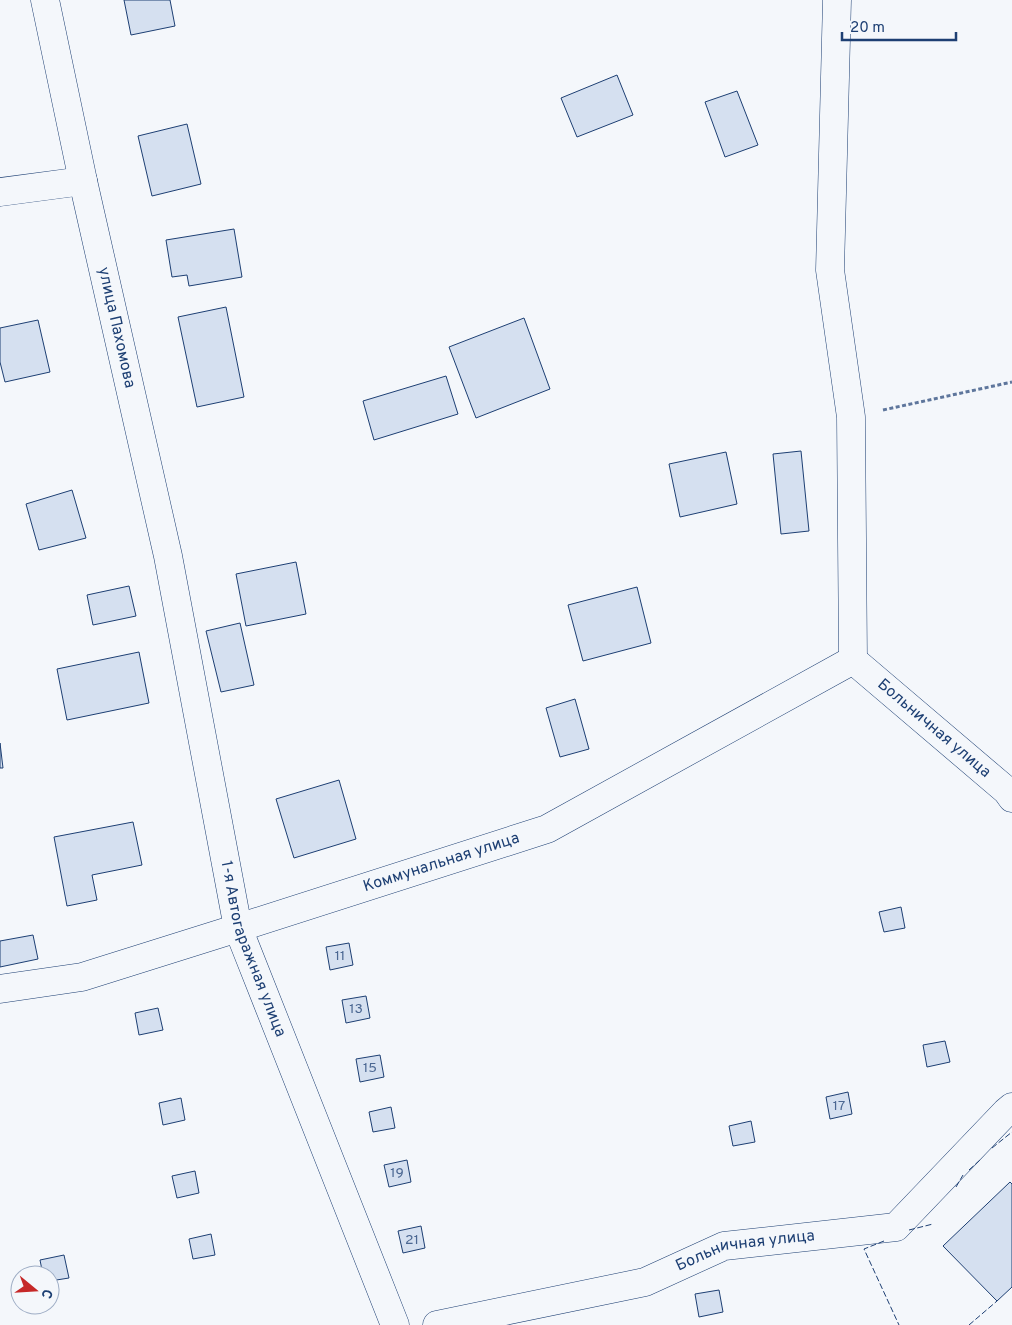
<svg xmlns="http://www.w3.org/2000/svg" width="1012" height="1325" viewBox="0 0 1012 1325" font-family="Overpass,sans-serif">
<rect width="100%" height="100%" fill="#f4f7fb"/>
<g fill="#d5e0f0" stroke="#1d3f73">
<polygon points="124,0 170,0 175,26 131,35"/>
<polygon points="617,75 633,115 577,137 561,98"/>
<polygon points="737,91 758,145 725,157 705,102"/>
<polygon points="187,124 201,184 152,196 138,136"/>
<polygon points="234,229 242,277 189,286 187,275 172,277 166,240"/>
<polygon points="226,307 244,397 197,407 178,317"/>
<polygon points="524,318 550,389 476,418 449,347"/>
<polygon points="38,320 50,372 5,382 0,362 0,328"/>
<polygon points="446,376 458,414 374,440 363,401"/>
<polygon points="801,451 809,531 781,534 773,454"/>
<polygon points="726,452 737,504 680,517 669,464"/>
<polygon points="72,490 86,538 39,550 26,504"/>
<polygon points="296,562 306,614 246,626 236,574"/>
<polygon points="129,586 136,616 93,625 87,595"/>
<polygon points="637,587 651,643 583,661 568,605"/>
<polygon points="240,623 254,685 221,692 206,631"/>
<polygon points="139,652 149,703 67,720 57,669"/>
<polygon points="575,699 589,749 560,757 546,708"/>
<polygon points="0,743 3,768 0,768"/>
<polygon points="339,780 356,839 294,858 276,799"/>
<polygon points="133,822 142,865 92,875 97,900 67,906 54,837"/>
<polygon points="901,907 905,928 884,932 879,912"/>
<polygon points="33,935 38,959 0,967 0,941"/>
<polygon points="349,943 353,965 330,970 326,947"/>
<polygon points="366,996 370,1018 346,1023 342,1000"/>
<polygon points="158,1008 163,1030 139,1035 135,1013"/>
<polygon points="945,1041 950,1062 927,1067 923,1045"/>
<polygon points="380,1055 384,1077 360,1082 356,1059"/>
<polygon points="848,1092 852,1114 830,1119 826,1097"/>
<polygon points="181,1098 185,1120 163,1125 159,1103"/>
<polygon points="391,1107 395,1128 373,1132 369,1112"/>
<polygon points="751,1121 755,1142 733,1146 729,1126"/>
<polygon points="407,1160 411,1182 389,1187 384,1165"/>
<polygon points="195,1171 199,1193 177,1198 172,1176"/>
<polygon points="1010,1182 1012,1184 1012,1287 997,1301 943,1246"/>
<polygon points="421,1226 425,1248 403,1253 398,1231"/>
<polygon points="211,1234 215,1255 193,1259 189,1239"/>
<polygon points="64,1255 69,1278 50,1281 50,1275 43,1275 40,1260"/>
<polygon points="719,1290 723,1312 699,1317 695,1294"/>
</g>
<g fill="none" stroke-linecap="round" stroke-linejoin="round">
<g stroke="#1d3f73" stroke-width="29">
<g id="minor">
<polyline points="45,0 83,181"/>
<polyline points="837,0 830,270 851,417 853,660"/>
<path id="s1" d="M0,192l83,-11 85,375 70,372 157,397"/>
<path id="s2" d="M853,660l154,131 5,7"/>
<path id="s3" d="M0,989l82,-12 156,-49 309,-99 306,-169"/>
<path id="s4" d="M437,1325l208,-43 79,-36 172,-19 110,-115 6,-5"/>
</g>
</g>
<polyline stroke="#5e769c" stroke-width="3" stroke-dasharray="4 2.5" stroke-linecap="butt" points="883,410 1012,382"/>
<use href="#minor" stroke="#f4f7fb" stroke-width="28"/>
<g stroke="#1d3f73" stroke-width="1" stroke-dasharray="6 2.5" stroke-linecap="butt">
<polyline points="992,1148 1012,1132"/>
<polyline points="969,1170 980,1160"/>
<polyline points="956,1187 963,1175"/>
<polyline points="909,1230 933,1224"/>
<polyline points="884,1241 864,1249 899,1325"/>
<polyline points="969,1325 997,1301"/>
</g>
</g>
<g text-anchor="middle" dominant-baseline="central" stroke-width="4" stroke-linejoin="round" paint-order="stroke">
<g font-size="14" fill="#4b6792">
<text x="340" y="956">11</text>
<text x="356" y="1009">13</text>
<text x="370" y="1068">15</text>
<text x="839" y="1106">17</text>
<text x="397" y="1173">19</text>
<text x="412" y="1240">21</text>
</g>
<g font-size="16" fill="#1d3f73" stroke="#f4f7fb">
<text stroke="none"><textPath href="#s1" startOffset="234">улица Пахомова</textPath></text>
<text stroke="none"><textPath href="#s2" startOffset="106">Больничная улица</textPath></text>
<text stroke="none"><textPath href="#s3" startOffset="460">Коммунальная улица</textPath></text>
<text stroke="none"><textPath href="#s1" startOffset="871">1-я Автогаражная улица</textPath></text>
<text stroke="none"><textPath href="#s4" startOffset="319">Больничная улица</textPath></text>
</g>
</g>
<g transform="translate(35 1290) rotate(108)"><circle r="24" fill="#f4f7fb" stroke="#9eadc5"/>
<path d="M0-4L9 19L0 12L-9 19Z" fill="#c62828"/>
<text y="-8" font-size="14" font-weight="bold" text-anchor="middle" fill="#1d3f73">С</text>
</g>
<path d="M842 32v8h114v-8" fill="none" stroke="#1d3f73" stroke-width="2.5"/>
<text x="850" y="32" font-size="15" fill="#1d3f73" stroke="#f4f7fb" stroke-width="4" paint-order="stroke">20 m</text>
</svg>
